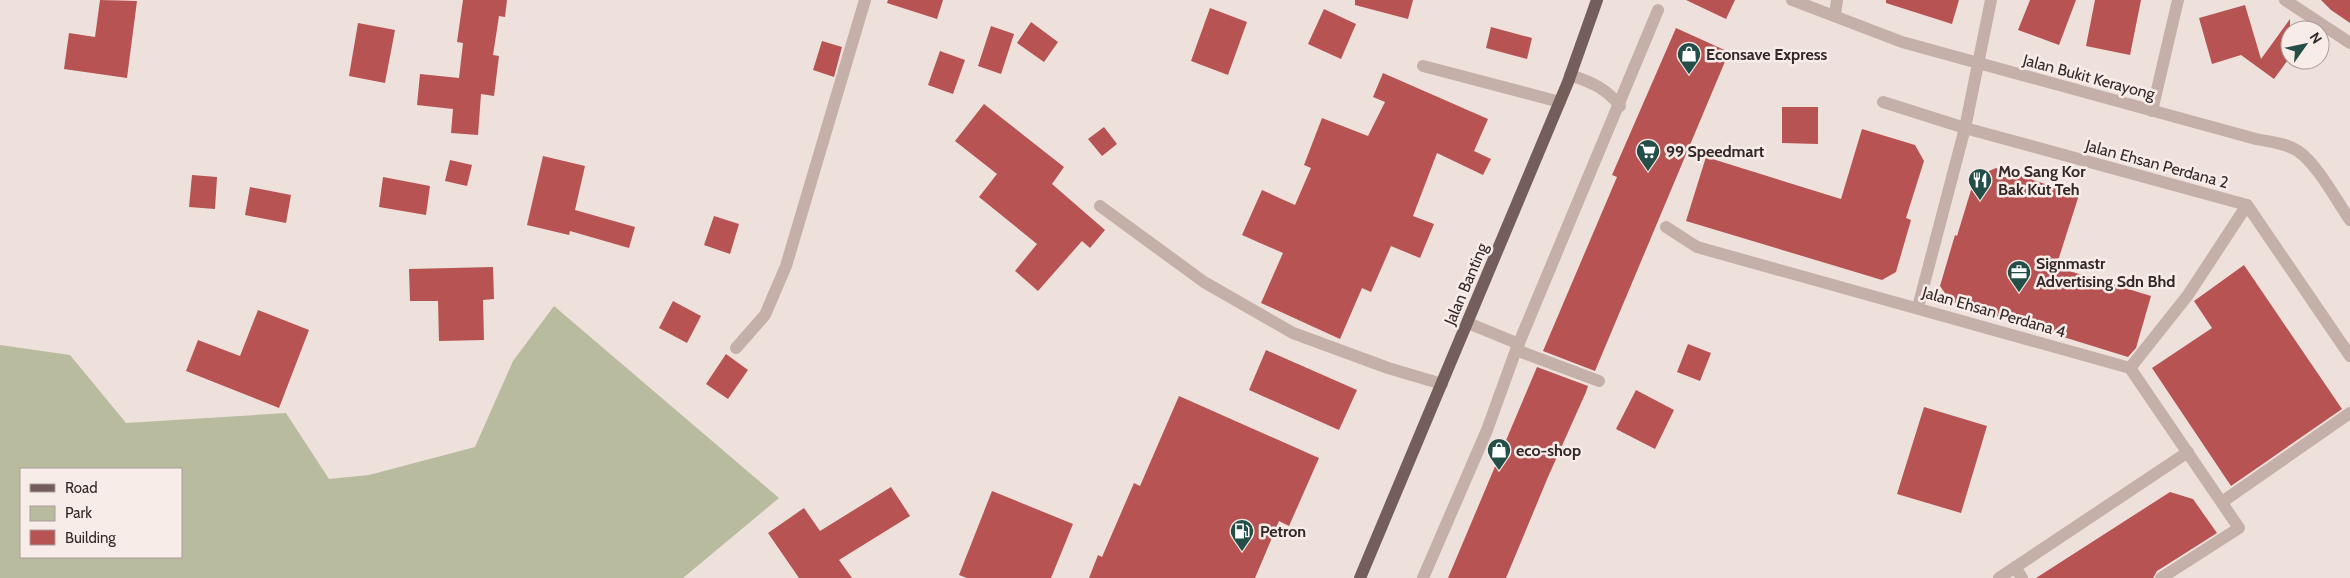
<svg xmlns="http://www.w3.org/2000/svg" width="2350" height="578" viewBox="0 0 2350 578" font-family="Cabin,sans-serif">
<rect width="100%" height="100%" fill="#eee1dc"/>
<path fill="#b8bb9e" fill-rule="evenodd" d="M554,306l225,192 -96,80h-683v-233l70,10 56,68 160,-10 43,66 40,-4 106,-28 38,-86zM21,469h160v88h-160z"/>
<g fill="#b75352">
<polygon points="100,0 137,1 127,78 64,69 69,33 95,37"/>
<polygon points="463,0 507,0 505,17 499,16 493,55 499,56 494,96 481,94 478,135 451,133 453,109 417,105 420,74 459,78 463,43 457,42"/>
<polygon points="888,0 943,0 937,19 887,3"/>
<polygon points="1355,0 1413,0 1408,19 1355,5"/>
<polygon points="1686,0 1735,0 1726,19"/>
<polygon points="1886,0 1959,0 1952,24 1886,3"/>
<polygon points="2030,0 2076,0 2059,45 2018,30"/>
<polygon points="2095,0 2141,0 2130,55 2086,46"/>
<polygon points="2321,0 2350,0 2350,23 2331,10"/>
<polygon points="2245,5 2261,59 2290,19 2290,57 2274,79 2241,55 2212,64 2199,18"/>
<polygon points="1210,8 1247,22 1228,75 1191,61"/>
<polygon points="1324,9 1356,24 1341,59 1308,44"/>
<polygon points="1031,22 1058,42 1044,62 1017,43"/>
<polygon points="358,23 395,30 385,83 349,76"/>
<polygon points="991,26 1014,34 1001,74 978,66"/>
<polygon points="1491,27 1532,38 1527,59 1486,48"/>
<polygon points="1676,28 1729,52 1595,371 1543,351 1617,177 1612,175"/>
<polygon points="822,41 842,47 834,77 813,70"/>
<polygon points="940,51 965,60 953,94 928,85"/>
<polygon points="1383,73 1488,119 1474,151 1491,159 1483,175 1437,153 1413,216 1434,224 1420,258 1391,246 1371,292 1362,288 1340,339 1261,303 1283,253 1242,235 1262,190 1295,205 1311,168 1304,165 1322,118 1368,136 1385,102 1373,97"/>
<polygon points="984,104 1064,167 1052,184 1105,230 1090,248 1082,241 1038,291 1015,271 1037,244 979,197 997,174 955,141"/>
<polygon points="1782,107 1818,107 1818,144 1782,143"/>
<polygon points="1104,127 1117,144 1102,156 1088,139"/>
<polygon points="1862,129 1915,145 1924,161 1906,218 1911,220 1896,272 1882,280 1686,221 1706,157 1841,199"/>
<polygon points="543,156 585,166 575,210 635,227 629,248 570,231 569,235 527,225"/>
<polygon points="450,160 472,165 467,186 445,181"/>
<polygon points="1996,168 2079,195 2056,267 2151,296 2136,348 2128,357 1951,302 1940,286 1955,235 1957,236 1975,177"/>
<polygon points="192,175 217,177 215,209 189,207"/>
<polygon points="383,177 430,186 426,215 379,207"/>
<polygon points="250,187 291,195 286,223 245,215"/>
<polygon points="714,216 739,224 730,254 704,245"/>
<polygon points="2244,265 2342,409 2231,486 2152,368 2212,328 2194,301"/>
<polygon points="493,267 494,299 483,300 484,340 439,341 438,301 410,301 409,269"/>
<polygon points="673,301 701,316 687,343 659,328"/>
<polygon points="258,310 309,330 279,408 186,371 198,340 240,356"/>
<polygon points="1688,344 1711,353 1700,381 1677,372"/>
<polygon points="1266,350 1357,390 1339,430 1249,390"/>
<polygon points="726,354 748,370 728,399 706,384"/>
<polygon points="1537,367 1588,386 1586,392 1548,477 1506,578 1448,578"/>
<polygon points="1636,390 1674,410 1655,449 1616,429"/>
<polygon points="1179,396 1319,458 1289,526 1279,521 1255,578 1089,578 1098,555 1102,557 1134,483 1140,486"/>
<polygon points="1924,407 1987,426 1961,513 1897,494"/>
<polygon points="891,487 910,516 839,560 852,578 799,578 768,533 804,508 820,531"/>
<polygon points="992,491 1073,524 1051,578 967,578 959,575"/>
<polygon points="2170,492 2193,499 2217,533 2157,571 2153,578 2036,578"/>
</g>
<g fill="none" stroke-linecap="round" stroke-linejoin="round">
<g stroke="#c5b0a9" stroke-width="12">
<path d="M1792,0l110,42 354,97c14,3 30,4 42,12 20,14 38,49 52,69"/>
<polyline points="2285,0 2350,43"/>
<polyline points="1835,15 1837,0"/>
<polyline points="1423,66 1560,102"/>
<path d="M1570,75c21,7 36,13 50,31"/>
<polyline points="1883,102 1965,128 2247,205 2350,356"/>
<polyline points="2152,111 2178,0"/>
<polyline points="1100,206 1204,282 1293,333 1388,368 1442,384"/>
<polyline points="1666,227 1697,247 2130,368 2239,528 2161,578"/>
<polyline points="1918,307 1965,128 1991,0"/>
<polyline points="1468,323 1519,344"/>
<polyline points="736,348 765,315 786,266 865,0"/>
<polyline points="1516,350 1599,381"/>
<polyline points="2130,368 2188,295 2247,205"/>
<polyline points="2222,502 2350,413"/>
<polyline points="2015,567 2022,578"/>
<polyline points="1423,578 1487,430 1516,350 1658,10"/>
<polyline points="1999,578 2188,452"/>
</g>
<polyline stroke="#735e5b" stroke-width="12" points="1360,578 1568,82 1597,0"/>
</g>
<defs>
<g id="shop-pin" transform="scale(1.25)"><path d="M0 17L-7.5 6A9.5 9.5 0 1 1 7.5 6Z" fill="#234f48" stroke="#f7ece8"/><path d="M-5-2.5h2.3a2.7 3.5 0 0 1 5.4 0H5L5.5 6h-11ZM-1.5-2.5h3a1.5 2.3 0 0 0-3 0Z" fill="#fff"/></g>
<g id="supermarket-pin" transform="scale(1.25)"><path d="M0 17L-7.5 6A9.5 9.5 0 1 1 7.5 6Z" fill="#234f48" stroke="#f7ece8"/><path d="M-6-5.5h2.5l.6 2H6L4.5 2H-2.5L-4.4-4H-6ZM-1.5 3.2a1.3 1.3 0 1 0 .1 0ZM3 3.2a1.3 1.3 0 1 0 .1 0Z" fill="#fff"/></g>
<g id="restaurant-pin" transform="scale(1.25)"><path d="M0 17L-7.5 6A9.5 9.5 0 1 1 7.5 6Z" fill="#234f48" stroke="#f7ece8"/><path d="M-5-6h1v4h1v-4h1v4h1v-4h1v5L-1.5 .5V6h-2V.5L-5-1ZM5-6V6H3V1.5H1.5Q1.5-4 5-6Z" fill="#fff"/></g>
<g id="office-pin" transform="scale(1.25)"><path d="M0 17L-7.5 6A9.5 9.5 0 1 1 7.5 6Z" fill="#234f48" stroke="#f7ece8"/><path d="M-6-3h4V-5.5h4V-3h4V5H-6ZM-1-4.5V-3h2v-1.5ZM-6 0V1H6V0Z" fill="#fff"/></g>
<g id="fuel-pin" transform="scale(1.25)"><path d="M0 17L-7.5 6A9.5 9.5 0 1 1 7.5 6Z" fill="#234f48" stroke="#f7ece8"/><path d="M-5.5-6h7V0h2V4h1.3V-2.5L3-4.5l.8-.8L6-3V5H2.5V1h-1V6h-7ZM-4.2-4.7v3.2H.2V-4.7Z" fill="#fff"/></g>
</defs>
<g fill-rule="evenodd">
<use href="#shop-pin" x="1689" y="54"/>
<use href="#supermarket-pin" x="1648" y="151"/>
<use href="#restaurant-pin" x="1980" y="180"/>
<use href="#office-pin" x="2019" y="272"/>
<use href="#shop-pin" x="1499" y="450"/>
<use href="#fuel-pin" x="1242" y="531"/>
</g>
<g text-anchor="middle" dominant-baseline="central" stroke-width="5" stroke-linejoin="round" paint-order="stroke">
<g font-size="16" font-weight="bold" fill="#332928" stroke="#f7ece8" text-anchor="start">
<text x="1706" y="54">Econsave Express</text>
<text x="1666" y="151">99 Speedmart</text>
<text x="1998" y="171">Mo Sang Kor<tspan x="1998" dy="18">Bak Kut Teh</tspan></text>
<text x="2036" y="263">Signmastr<tspan x="2036" dy="18">Advertising Sdn Bhd</tspan></text>
<text x="1516" y="450">eco-shop</text>
<text x="1260" y="531">Petron</text>
</g>
<g font-size="16" fill="#332928" stroke="#f7ece8">
<text transform="translate(2089 77) rotate(15)">Jalan Bukit Kerayong</text>
<text transform="translate(2157 164) rotate(15)">Jalan Ehsan Perdana 2</text>
<text transform="translate(1466 284) rotate(-67)">Jalan Banting</text>
<text transform="translate(1994 312) rotate(16)">Jalan Ehsan Perdana 4</text>
</g>
</g>
<rect x="20" y="468" width="162" height="90" fill="#f7ece8" stroke="#a99e9b"/>
<rect x="30" y="484" width="25" height="8" fill="#735e5b" stroke="#a99e9b"/>
<text x="65" y="493" font-size="15" fill="#332928">Road</text>
<rect x="30" y="506" width="25" height="15" fill="#b8bb9e" stroke="#a99e9b"/>
<text x="65" y="518" font-size="15" fill="#332928">Park</text>
<rect x="30" y="530" width="25" height="15" fill="#b75352" stroke="#a99e9b"/>
<text x="65" y="543" font-size="15" fill="#332928">Building</text>
<g transform="translate(2305 45) rotate(57)"><circle r="24" fill="#f7ece8" stroke="#a99e9b"/>
<path d="M0-4L9 19L0 12L-9 19Z" fill="#234f48"/>
<text y="-8" font-size="14" font-weight="bold" text-anchor="middle" fill="#332928">N</text>
</g>
</svg>
